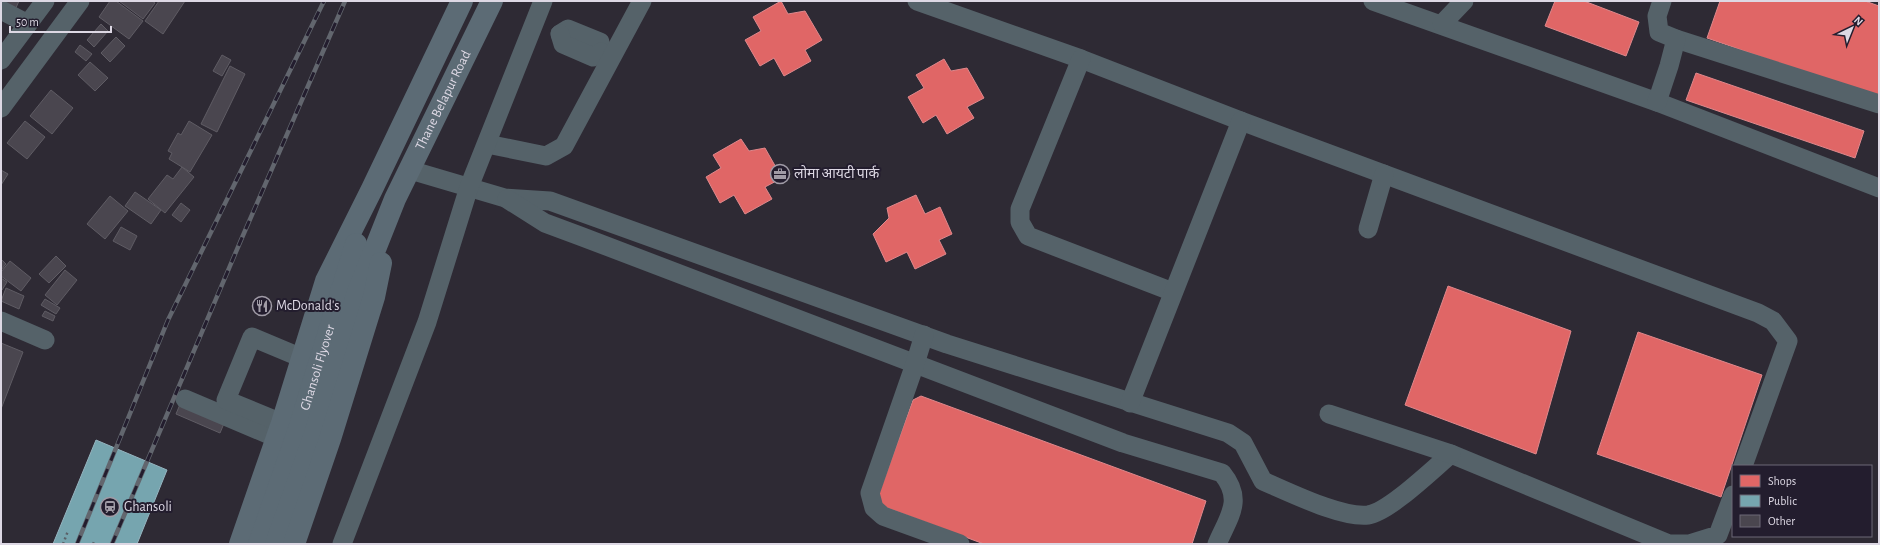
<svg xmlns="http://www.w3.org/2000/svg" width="1880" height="545" viewBox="0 0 1880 545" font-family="'Alegreya Sans','Noto Sans Devanagari',sans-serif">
<rect width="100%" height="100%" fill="#2e2a34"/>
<g fill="#e06666" stroke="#df888c">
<polygon points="781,1 788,14 805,11 822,40 805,50 811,61 784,76 774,58 760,66 745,40 761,31 753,17"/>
<polygon points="1555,1 1584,1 1639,22 1626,56 1545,26"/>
<polygon points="1720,1 1865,1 1879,6 1879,98 1707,38"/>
<polygon points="944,59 951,71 967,68 984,98 967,107 974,118 947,134 936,115 923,123 908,97 924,88 916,75"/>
<polygon points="1696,73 1864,131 1855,158 1686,100"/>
<polygon points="741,139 749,151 765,148 782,178 765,187 772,199 745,214 734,195 720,203 706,177 721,168 713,155"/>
<polygon points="916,195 925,214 940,207 952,234 939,240 946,254 915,269 907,252 886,262 873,234 889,218 887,208"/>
<polygon points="1448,286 1571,331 1536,454 1405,405"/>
<polygon points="1638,332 1762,375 1721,497 1597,454"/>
<polygon points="921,396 1206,501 1192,544 984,544 882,506 878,496 913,400"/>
</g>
<polygon fill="#76a5af" stroke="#95b4bf" points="96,440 167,470 137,544 53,544"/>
<g fill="#4a464f" stroke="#5f5c64">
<polygon points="1,1 19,1 15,10"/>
<polygon points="110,1 116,1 143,21 129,39 99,17"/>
<polygon points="119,1 152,1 155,3 143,19"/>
<polygon points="159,1 185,1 163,34 145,21"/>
<polygon points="101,24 108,31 94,47 87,40"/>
<polygon points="116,37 125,46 110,62 101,53"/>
<polygon points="80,45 92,54 86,61 75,52"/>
<polygon points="222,55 231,60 222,76 213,71"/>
<polygon points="90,62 108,78 95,91 78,75"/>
<polygon points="230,66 245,74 217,132 201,124"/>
<polygon points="51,90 73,108 52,134 30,116"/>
<polygon points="25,121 45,137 27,159 7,143"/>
<polygon points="189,121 212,135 190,172 169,159 172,153 168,151 178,133 181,135"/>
<polygon points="182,167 194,177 165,213 148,199 167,175 173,179"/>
<polygon points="1,170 8,174 1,185"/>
<polygon points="135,192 161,210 151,224 125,206"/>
<polygon points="110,196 128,211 105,239 87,224"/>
<polygon points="181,203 190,210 181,222 172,215"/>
<polygon points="121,227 137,236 130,250 113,241"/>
<polygon points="56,256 66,266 49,283 39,274"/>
<polygon points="1,259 6,264 1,270"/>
<polygon points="10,261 31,278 21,291 1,276 1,272"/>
<polygon points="65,270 77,280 57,305 45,295"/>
<polygon points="1,278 7,282 2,290 1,289"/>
<polygon points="6,288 24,296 19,309 1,301"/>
<polygon points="45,299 60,308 56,314 41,305"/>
<polygon points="45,311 55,316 53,321 42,316"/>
<polygon points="1,343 23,352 1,409"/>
<polygon points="181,402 225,421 220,433 176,414"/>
</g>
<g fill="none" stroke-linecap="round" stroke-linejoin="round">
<g stroke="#5a6168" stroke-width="2.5" stroke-dasharray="2 3" stroke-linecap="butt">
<polyline points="63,544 68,531"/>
<polyline points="93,544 94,542"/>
</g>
<g stroke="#556269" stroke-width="19">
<polyline points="917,1 1081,59 1241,121 1758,313 1773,321 1788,341 1743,466"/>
<polyline points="1373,1 1657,102 1879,188"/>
<polyline points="1,10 28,24"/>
<polyline points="1442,24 1464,1"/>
<polyline points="560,34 568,29 600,42 601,52"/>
<polyline points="560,34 563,44 593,57 601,52"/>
<polyline points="1676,39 1879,104"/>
<polyline points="1081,59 1020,209 1020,222 1028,236 1173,292"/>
<polyline points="1,60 45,1"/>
<polyline points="1657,102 1669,66 1676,39 1659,32 1657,16 1662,1"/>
<polyline points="1,108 80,1"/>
<polyline points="487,144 546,156 564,146 642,1"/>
<path d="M410,170l95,28 45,3 397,143 281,89 15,10 20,38c26,11 78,37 105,34 21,-3 65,-46 83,-61l218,90h20l29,-9 15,-40"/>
<path d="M507,199l38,24 35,13 543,207 99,30c22,27 7,43 -5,71"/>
<polyline points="1368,229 1384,174"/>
<polyline points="1,321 45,340"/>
<polyline points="924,335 915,364 870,493 874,508 883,516 960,544"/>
<polyline points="185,399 277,438"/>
<polyline points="1130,403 1241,121"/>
<polyline points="1329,414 1451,454"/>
<polyline points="282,423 226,400 252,337 302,358"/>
<polyline points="342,544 427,322 469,187 543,1"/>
</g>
<g stroke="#5c6b75" stroke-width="22">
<polyline points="240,544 282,423 326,281 372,189 462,1"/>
<path id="s1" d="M259,544l40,-115 57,-185"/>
<path id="s2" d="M276,544l39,-110 43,-142 37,-93 97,-198"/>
<polyline points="294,544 330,439 374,297 381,263"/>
</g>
<g stroke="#62666e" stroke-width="4.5">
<g id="rail">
<polyline points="77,544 168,320 324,1"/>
<polyline points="112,544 241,240 345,1"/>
</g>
</g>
<use href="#rail" stroke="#231d2e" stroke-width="3" stroke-dasharray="9" stroke-linecap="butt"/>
</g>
<defs>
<g id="office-ring" transform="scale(1)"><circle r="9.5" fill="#231d2e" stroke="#a09ba6" stroke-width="1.5"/><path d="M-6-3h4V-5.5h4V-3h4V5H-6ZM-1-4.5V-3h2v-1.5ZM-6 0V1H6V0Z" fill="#a09ba6"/></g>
<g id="restaurant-ring" transform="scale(1)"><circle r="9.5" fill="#231d2e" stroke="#a09ba6" stroke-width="1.5"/><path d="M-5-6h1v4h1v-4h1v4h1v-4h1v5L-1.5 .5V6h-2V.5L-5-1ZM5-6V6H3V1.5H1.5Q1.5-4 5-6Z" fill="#a09ba6"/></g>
<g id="station-ring" transform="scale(1)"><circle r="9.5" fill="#231d2e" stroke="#a09ba6" stroke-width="1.5"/><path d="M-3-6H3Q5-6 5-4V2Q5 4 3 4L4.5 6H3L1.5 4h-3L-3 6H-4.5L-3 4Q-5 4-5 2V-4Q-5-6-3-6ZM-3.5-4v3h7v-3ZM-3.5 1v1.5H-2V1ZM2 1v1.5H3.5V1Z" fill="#a09ba6"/></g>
</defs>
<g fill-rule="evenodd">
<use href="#office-ring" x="780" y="174"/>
<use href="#restaurant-ring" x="262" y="306"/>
<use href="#station-ring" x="110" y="507"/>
</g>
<g text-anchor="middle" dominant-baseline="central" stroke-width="4" stroke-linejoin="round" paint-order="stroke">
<g font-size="14" fill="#ddd8e4" stroke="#231d2e">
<text stroke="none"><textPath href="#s2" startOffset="475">Thane Belapur Road</textPath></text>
<text stroke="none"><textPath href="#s1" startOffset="186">Ghansoli Flyover</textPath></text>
</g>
<g font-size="14" fill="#ddd8e4" stroke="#231d2e" text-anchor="start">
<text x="794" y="174">लोमा आयटी पार्क</text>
<text x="276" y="306">McDonald's</text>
<text x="124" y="507">Ghansoli</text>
</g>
</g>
<rect width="1880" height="545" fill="none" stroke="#ddd8e4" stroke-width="4"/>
<rect x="1732" y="465" width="140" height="72" fill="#231d2e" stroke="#6d6877"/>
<rect x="1740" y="475" width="20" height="12" fill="#e06666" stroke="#6d6877"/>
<text x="1768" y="485" font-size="12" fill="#ddd8e4">Shops</text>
<rect x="1740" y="495" width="20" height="12" fill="#76a5af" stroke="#6d6877"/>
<text x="1768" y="505" font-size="12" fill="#ddd8e4">Public</text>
<rect x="1740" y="515" width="20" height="12" fill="#4a464f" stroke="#6d6877"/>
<text x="1768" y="525" font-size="12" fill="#ddd8e4">Other</text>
<g transform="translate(1852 28) rotate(43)" stroke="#231d2e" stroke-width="3" paint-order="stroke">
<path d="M0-3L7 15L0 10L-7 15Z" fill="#ddd8e4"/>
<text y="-6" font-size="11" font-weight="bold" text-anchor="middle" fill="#ddd8e4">N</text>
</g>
<path d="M10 26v6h101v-6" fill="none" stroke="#ddd8e4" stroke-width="2"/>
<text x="16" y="26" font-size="12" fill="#ddd8e4" stroke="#231d2e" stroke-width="3" paint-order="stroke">50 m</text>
</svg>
